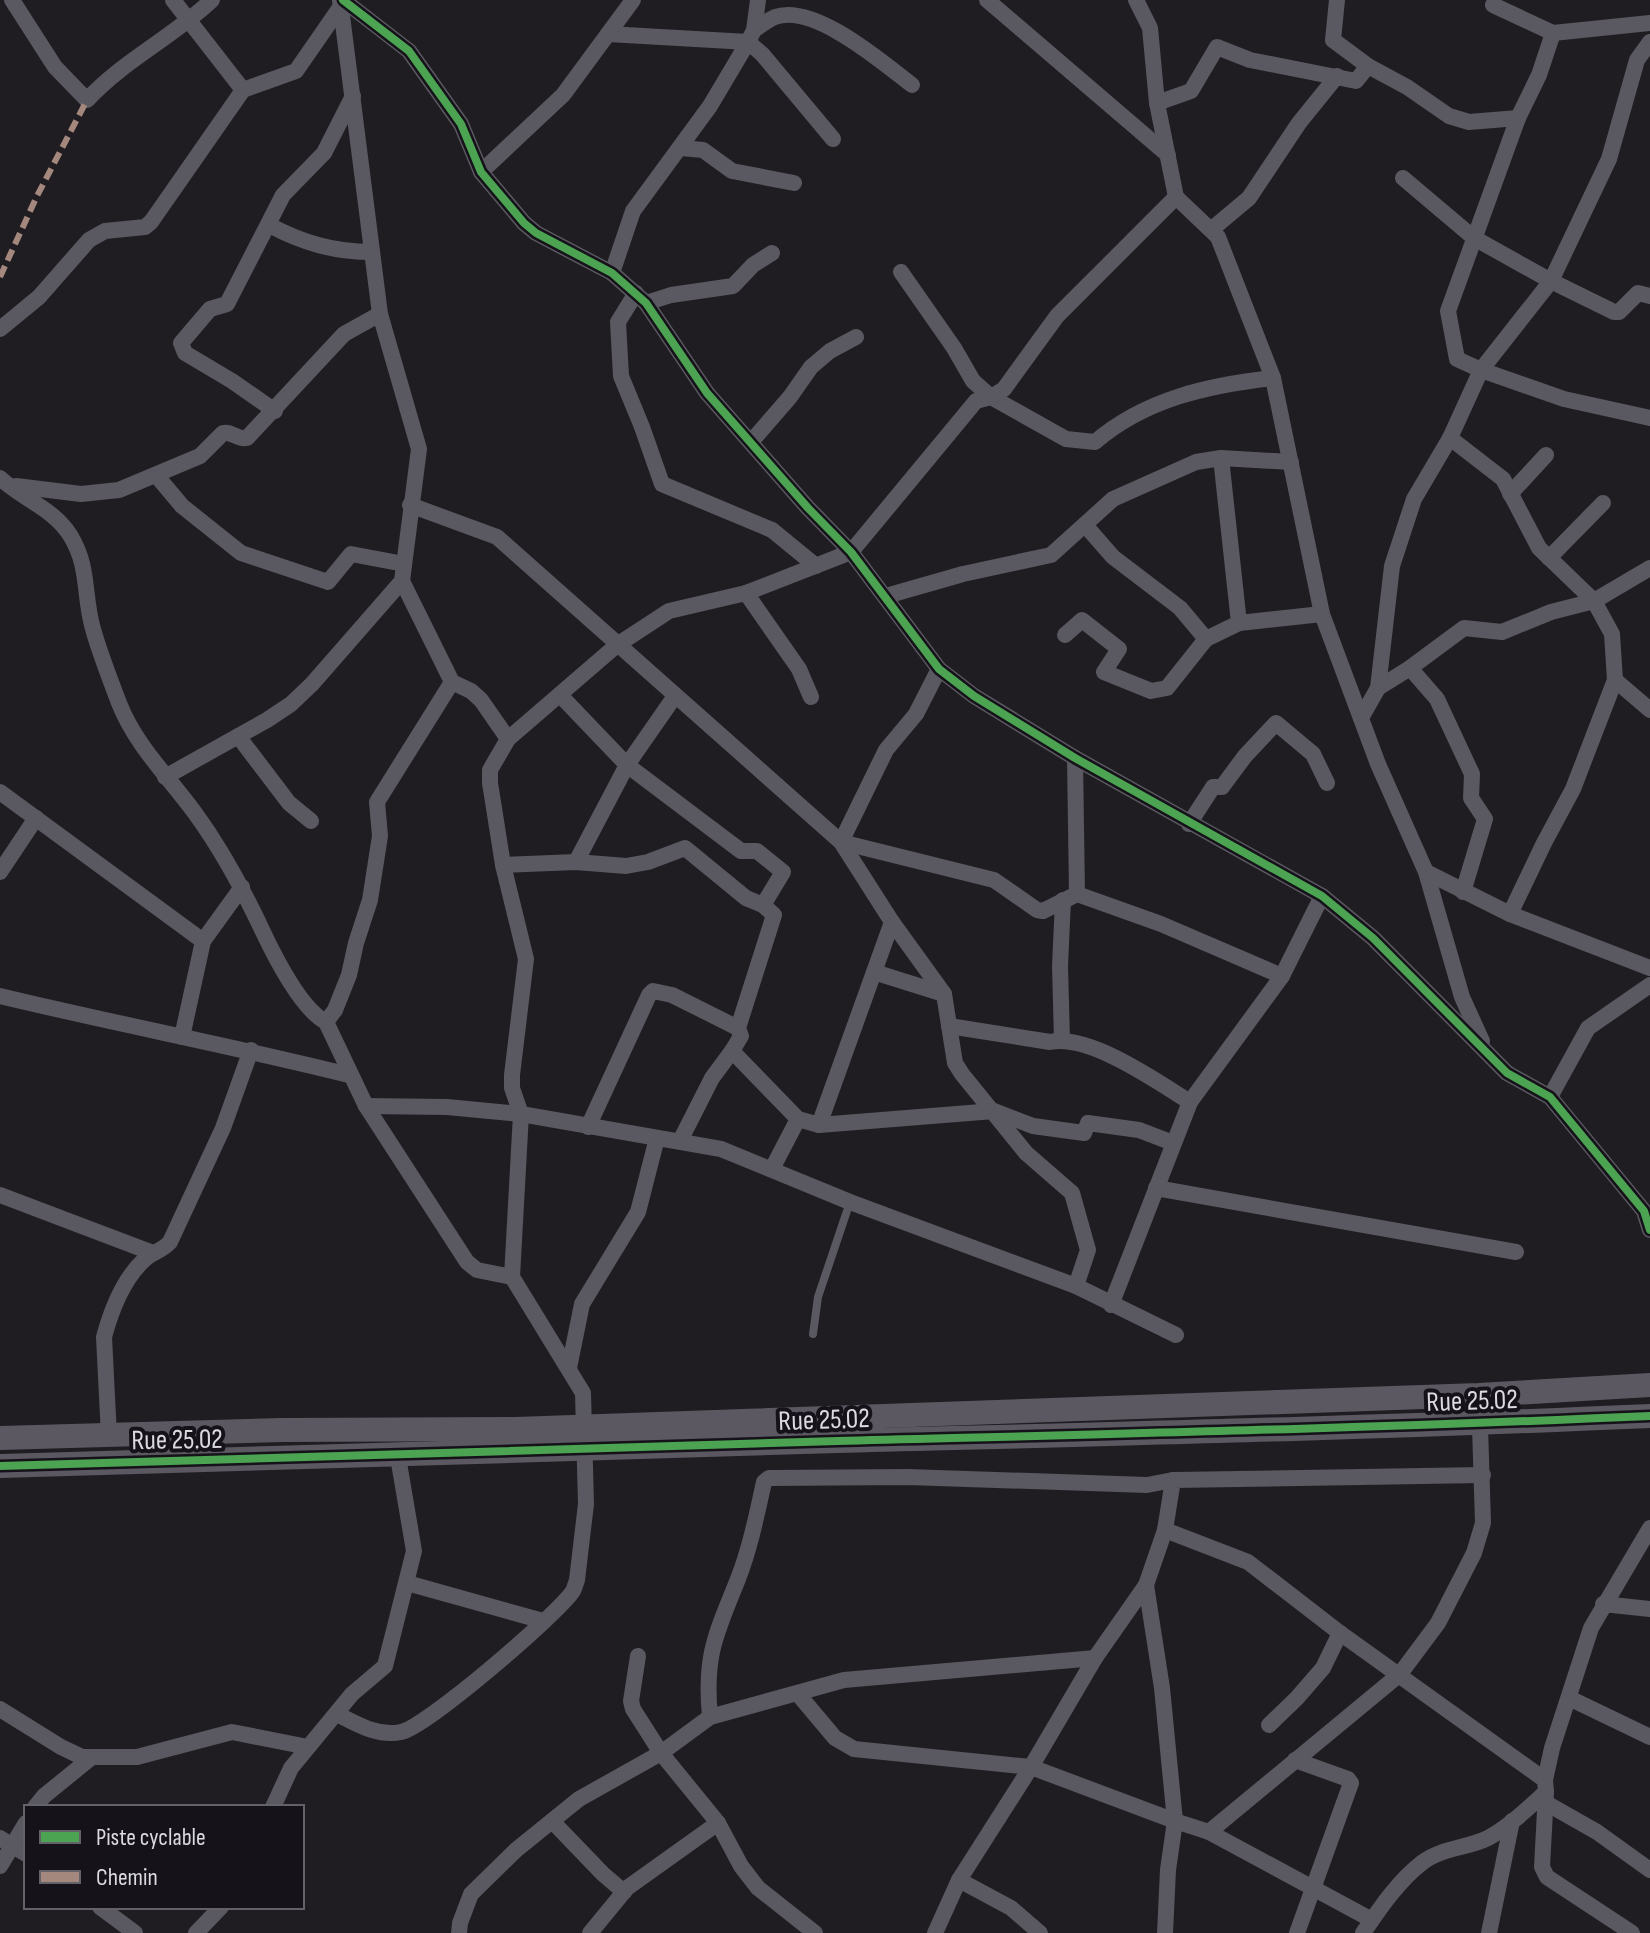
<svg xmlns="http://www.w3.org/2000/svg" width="1650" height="1933" viewBox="0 0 1650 1933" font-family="'Sofia Sans Condensed',sans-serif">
<rect width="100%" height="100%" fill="#1f1d21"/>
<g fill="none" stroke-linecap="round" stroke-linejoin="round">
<polyline stroke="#5a5860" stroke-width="8" points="813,1334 818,1297 850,1202"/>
<g stroke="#5a5860" stroke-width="16">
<path d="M12,0l43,67 32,33c37,-40 86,-63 125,-100"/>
<polyline points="173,0 243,90"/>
<polyline points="343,0 409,51 461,124 481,172 524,223 536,233 612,273 646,303 707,393 808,508 851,552 939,669 974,696 1075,758 1322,896 1373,938 1507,1073 1550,1097 1644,1211 1650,1230"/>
<polyline points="987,0 1168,155"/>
<polyline points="1136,0 1150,28 1157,103 1176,197 1218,237 1273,378 1322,614 1378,764 1426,872 1462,997 1482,1041"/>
<polyline points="1337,0 1333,40 1368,66 1407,87 1449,116 1469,122 1518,118"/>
<polyline points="1493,5 1553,33 1650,23"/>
<path d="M754,30c6,-4 14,-10 21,-13 39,-14 107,45 137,68"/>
<polyline points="1553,33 1539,75 1518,118 1448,311 1457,359 1481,370 1564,399 1650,418"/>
<polyline points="608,34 748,42 762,54 833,139"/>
<polyline points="1157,103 1191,91 1217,47 1250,60 1356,81 1368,66"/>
<polyline points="681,148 703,150 732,171 794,183"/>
<polyline points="481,172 563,95 633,0"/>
<polyline points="1403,178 1474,238 1551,281 1614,312 1619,312 1638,293 1650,296"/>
<path d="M269,225c34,18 65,27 103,27"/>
<polyline points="1212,229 1249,198 1299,123 1337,76"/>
<path d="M901,272l53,76 19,33 18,16 75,42 29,3c50,-43 114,-57 178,-64"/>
<polyline points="612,273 633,211 710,106 748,42 754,30 758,0"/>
<polyline points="636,293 618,322 621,376 642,427 662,484 772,530 816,566"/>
<polyline points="646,303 671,295 733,286 753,265 772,253"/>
<polyline points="0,329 39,297 89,240 105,231 145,227 151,222 243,90 296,71 341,6"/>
<polyline points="275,411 232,381 185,353 181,343 210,309 227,304 283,195 324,153 353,96"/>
<polyline points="751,442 790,397 811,367 830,351 856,337"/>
<polyline points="1221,458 1239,623"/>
<polyline points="156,475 182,506 241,553 328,582 351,554 404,564"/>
<path d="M0,478c22,21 53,30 70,57 20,32 13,60 23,94 7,25 17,50 26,74 17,43 49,73 76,110 27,37 49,78 69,121 12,25 37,75 62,88l40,84 101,156 10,8 35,7 71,116 3,111 -9,76c-1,3 -3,9 -4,11 -15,23 -148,137 -172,141 -23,5 -44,-8 -64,-18"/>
<path d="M16,486l65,8 38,-4 81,-34 23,-23c9,-2 14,7 24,5l97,-104 36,-20"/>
<polyline points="1510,494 1546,455"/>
<polyline points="410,505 497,537 841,842 892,922 944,994 955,1063 962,1074 1026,1153 1072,1193 1088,1250 1076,1286"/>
<polyline points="1085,525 1113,557 1180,608 1206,639"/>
<polyline points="1549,558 1603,503"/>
<polyline points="402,581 452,682 471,691 481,700 508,739"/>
<polyline points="746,593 799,669 811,697"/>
<polyline points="886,596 963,574 1051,555 1113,499 1196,462 1221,458 1291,462"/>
<polyline points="1065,635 1082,620 1119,649 1104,672 1151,691 1167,688 1206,639 1239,623 1322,614"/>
<polyline points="1410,668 1437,699 1472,774 1471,798 1485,819 1463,892"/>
<polyline points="939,669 916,714 886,750 841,842 994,880 1037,910 1043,911 1077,894 1161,924 1282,976"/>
<polyline points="1615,680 1650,710"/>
<polyline points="1378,688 1410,668 1464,628 1502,632 1551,612 1594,601 1539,548 1503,479 1450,438"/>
<polyline points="560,695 627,765 741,851 757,851 783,872 763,905"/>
<polyline points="1361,718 1378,688 1392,566 1414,499 1450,438 1481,370 1551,281 1609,159 1637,60 1650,42"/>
<polyline points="238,736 289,803 311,821"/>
<polyline points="1075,758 1077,894"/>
<polyline points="165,777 267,720 291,704 312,684 402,581 419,449 380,314 340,0"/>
<polyline points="0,792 203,941"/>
<polyline points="1189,824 1213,787 1222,787 1245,756 1276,723 1313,754 1327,783"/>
<polyline points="576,862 627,765 675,696"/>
<polyline points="503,865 576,862 626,866 648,862 685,848 746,898 763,905 774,915 738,1028 741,1036 732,1051 798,1119 819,1125 994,1111 1033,1126 1084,1133 1088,1123 1139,1130 1173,1143"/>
<polyline points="0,872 36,818"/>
<polyline points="1426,872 1510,914 1650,968"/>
<polyline points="1510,914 1544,843 1573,789 1615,680 1612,634 1594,601 1650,568"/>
<polyline points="874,972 944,994"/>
<path d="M0,996c116,28 233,50 349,79"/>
<polyline points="326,1022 335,1010 349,975 356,943 370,900 380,836 377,802 452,682"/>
<path d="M949,1026l101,16c40,-8 106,39 140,60"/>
<polyline points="182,1037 203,941 242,887"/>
<polyline points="1062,1040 1060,966 1063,900"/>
<polyline points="1550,1097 1588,1028 1650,985"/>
<polyline points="366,1106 447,1107 521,1114 721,1149 850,1202 1076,1286 1176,1335"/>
<polyline points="819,1125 892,922"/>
<polyline points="588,1127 649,995 653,991 672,995 738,1028"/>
<polyline points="680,1141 712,1078 732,1051"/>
<polyline points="772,1169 798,1119"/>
<polyline points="1156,1188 1516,1252"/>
<polyline points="0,1195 153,1253"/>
<polyline points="512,1277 521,1114 512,1088 512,1075 526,959 503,865 490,783 490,770 508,739 617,645 669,611 746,593 851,552 976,401 991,397 1004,389 1057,316 1176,197"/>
<polyline points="1111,1305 1190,1102 1282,976 1322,896"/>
<polyline points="569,1368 582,1304 638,1212 657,1138"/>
<path d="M109,1436l-5,-99c7,-26 20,-59 41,-78 8,-7 17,-8 25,-17l53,-114 28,-78"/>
<polyline points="1165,1530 1248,1562 1340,1633 1545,1780"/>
<polyline points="407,1583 543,1621"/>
<polyline points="1603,1604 1650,1609"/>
<polyline points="638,1656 631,1701 633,1709 661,1753 718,1823 741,1866 758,1888 815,1933"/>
<polyline points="798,1694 835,1738 854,1749 1031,1767 1175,1821 1162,1688 1146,1585"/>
<polyline points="1569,1698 1650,1737"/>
<polyline points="0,1709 61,1747 82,1757 137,1757 232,1732 308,1747"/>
<path d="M710,1717c-6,-62 6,-83 28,-138 12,-31 19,-65 26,-97l5,-4 139,-1 239,8 26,-5"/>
<polyline points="1269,1725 1297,1698 1323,1668 1340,1633"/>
<polyline points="1295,1760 1348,1779 1351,1783 1297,1933"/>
<polyline points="1546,1792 1542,1867 1547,1877 1632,1933"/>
<polyline points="1546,1803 1597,1832 1650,1870"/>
<polyline points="35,1807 44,1796 92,1757"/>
<polyline points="273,1807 291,1768 352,1694 385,1666 414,1551 398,1457"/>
<polyline points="552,1821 603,1874 624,1892"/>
<polyline points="1209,1832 1372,1920"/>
<polyline points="0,1838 26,1854"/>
<polyline points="0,1866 26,1823"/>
<polyline points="959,1880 1011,1908 1040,1933"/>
<polyline points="100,1907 135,1933"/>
<polyline points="196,1933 221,1907"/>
<polyline points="459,1933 460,1923 471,1894 516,1850 579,1799 661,1753 710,1717 844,1680 1095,1658"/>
<polyline points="590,1933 627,1888 718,1823"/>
<polyline points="935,1933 959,1880 1031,1767 1095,1658 1146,1585 1165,1530 1173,1480 1483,1475"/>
<polyline points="1165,1933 1168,1870 1175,1821 1209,1832 1400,1674 1438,1623 1474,1553 1483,1523 1479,1395"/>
<path d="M1363,1933c17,-25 36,-53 60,-71 19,-14 45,-14 65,-24 21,-11 40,-30 58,-46l-1,-12 7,-32 39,-120 59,-100"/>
<polyline points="1489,1933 1512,1821"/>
</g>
<g stroke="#5b5862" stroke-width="24">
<polyline points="0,1438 283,1430 516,1429 1479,1395 1650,1385"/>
<path d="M0,1466c279,-7 558,-17 837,-25 271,-7 542,-13 813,-25"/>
</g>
<polyline stroke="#a5887d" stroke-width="6" stroke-dasharray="12 6" stroke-linecap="butt" points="0,277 37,196 87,100"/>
<g stroke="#15121a" stroke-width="13">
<g id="cycleway">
<polyline points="343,0 409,51 461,124 481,172 524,223 536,233 612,273 646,303 707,393 808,508 851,552 939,669 974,696 1075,758 1322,896 1373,938 1507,1073 1550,1097 1644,1211 1650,1230"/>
<path d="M0,1466c279,-7 558,-17 837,-25 271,-7 542,-13 813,-25"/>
</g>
</g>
<use href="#cycleway" stroke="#4ca352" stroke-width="8"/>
</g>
<g text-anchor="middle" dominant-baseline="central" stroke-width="8" stroke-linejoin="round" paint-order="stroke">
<g font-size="28" fill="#dbdadf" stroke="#15121a">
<text transform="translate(1472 1401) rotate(-2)">Rue 25.02</text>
<text transform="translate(824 1420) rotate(-2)">Rue 25.02</text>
<text transform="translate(177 1440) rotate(-1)">Rue 25.02</text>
</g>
</g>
<rect x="24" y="1805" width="280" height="104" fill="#15121a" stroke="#646269" stroke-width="2"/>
<rect x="40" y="1831" width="40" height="12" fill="#4ca352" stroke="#646269" stroke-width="2"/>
<text x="96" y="1845" font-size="24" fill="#dbdadf">Piste cyclable</text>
<rect x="40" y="1871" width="40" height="12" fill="#a5887d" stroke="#646269" stroke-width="2"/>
<text x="96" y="1885" font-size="24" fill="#dbdadf">Chemin</text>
</svg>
